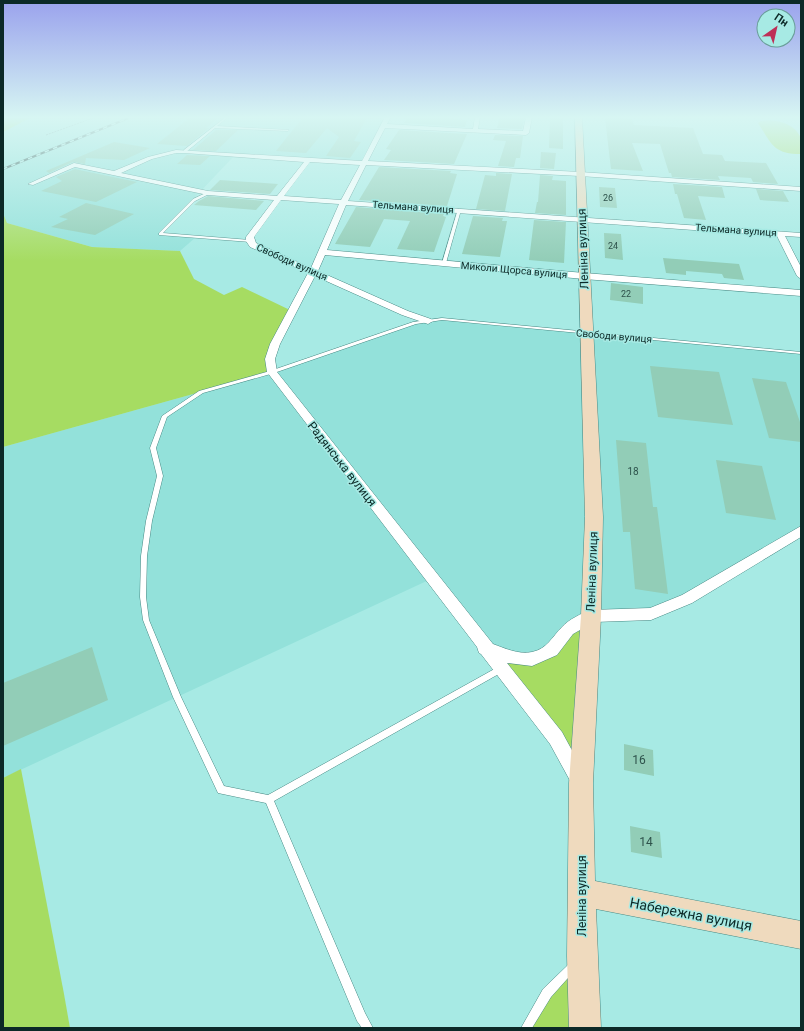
<svg xmlns="http://www.w3.org/2000/svg" width="804" height="1031" viewBox="0 0 804 1031" font-family="Roboto,sans-serif">
<rect width="100%" height="100%" fill="#a7eae4"/>
<g fill="#93e1da">
<polygon points="3,117 388,117 365,163 235,155 160,234 196,237 180,251 92,247 7,223 3,213"/>
<polygon points="442,319 801,353 801,531 651,614 591,616 532,659 484,648 431,579 3,778 3,447 272,372 415,323"/>
</g>
<g fill="#a6dc62">
<polygon points="3,117 32,117 3,132"/>
<path d="M769,120c13,1 26,5 32,18 1,4 0,11 0,16 -28,0 -29,-10 -43,-31l3,-2z"/>
<polygon points="3,213 7,223 92,247 180,251 194,279 224,295 242,287 292,311 275,344 272,372 3,447"/>
<polygon points="591,616 581,783 502,669 510,657 533,659"/>
<polygon points="21,769 64,994 70,1028 3,1028 3,778"/>
<polygon points="582,956 585,1028 526,1028"/>
</g>
<g fill="#92cdb7">
<polygon points="192,116 220,116 206,128 209,128 187,146 157,144"/>
<polygon points="304,116 368,116 354,141 361,142 350,158 326,156 339,137 327,128 306,153 276,151"/>
<polygon points="408,116 425,117 467,120 465,127 404,123"/>
<polygon points="500,116 525,116 522,129 497,128"/>
<polygon points="550,118 563,119 563,149 549,148"/>
<polygon points="605,118 632,119 634,125 693,128 703,154 722,155 725,161 766,163 778,184 753,182 751,178 718,176 720,180 672,177 671,173 669,173 660,144 632,143 643,171 611,169"/>
<polygon points="216,130 238,130 216,151 193,150"/>
<polygon points="399,130 467,134 454,164 384,160 391,150 386,149"/>
<polygon points="495,135 523,136 520,158 516,158 514,167 498,166 506,141 493,140"/>
<polygon points="114,142 150,148 124,160 86,158 85,164 73,162 49,173 46,171"/>
<polygon points="541,152 556,153 554,169 540,168"/>
<polygon points="187,155 210,156 200,165 177,164"/>
<polygon points="379,167 451,171 450,173 457,174 447,206 359,200"/>
<polygon points="75,169 84,171 137,182 96,202 41,191 62,181 56,177"/>
<polygon points="496,173 512,174 505,211 476,209 485,175 496,176"/>
<polygon points="540,175 553,176 552,180 566,181 566,215 535,213 537,202 538,202"/>
<polygon points="220,180 278,184 270,194 210,190"/>
<polygon points="673,184 722,187 725,198 698,196 706,220 684,218 677,194 675,194"/>
<polygon points="599,187 615,188 617,208 600,207"/>
<polygon points="756,189 783,191 789,202 760,200"/>
<polygon points="208,196 264,201 256,210 194,205 199,201"/>
<polygon points="86,203 134,214 95,235 51,227 68,219 59,217"/>
<polygon points="356,207 444,214 443,216 446,217 434,252 397,249 410,221 384,219 370,247 335,244"/>
<polygon points="473,216 503,218 502,221 507,221 500,257 462,254"/>
<polygon points="534,220 566,222 564,263 529,260"/>
<polygon points="604,233 621,234 623,260 605,258"/>
<polygon points="663,258 739,264 744,280 724,278 722,274 686,271 686,275 666,273"/>
<polygon points="611,283 643,287 643,304 610,300"/>
<polygon points="650,366 719,372 733,425 658,417"/>
<polygon points="752,378 786,382 801,425 801,442 769,438"/>
<polygon points="616,440 646,443 653,507 657,507 668,594 635,589 630,532 623,532"/>
<polygon points="716,460 762,466 776,520 726,513"/>
<polygon points="92,647 108,700 3,746 3,683"/>
<polygon points="624,744 653,750 654,776 624,770"/>
<polygon points="630,826 660,832 662,858 631,852"/>
</g>
<g fill="none" stroke-linecap="round" stroke-linejoin="round">
<g stroke="#478984" stroke-width="1">
<g id="lane">
<polygon points="226,117 228,117 217,126 289,130 288,131 215,128 186,152 184,152 184,150"/>
<polygon points="208,192 209,192 209,194 195,201 163,233 250,240 251,240 251,242 159,235 159,233 193,199"/>
<polygon points="458,209 461,210 446,263 443,264 442,263"/>
<polygon points="442,318 801,352 801,354 442,320 416,324 274,373 203,393 167,417 156,448 163,476 152,521 147,556 146,597 149,620 181,697 224,786 268,795 498,667 501,666 504,667 505,669 504,671 274,801 365,1013 373,1028 362,1028 357,1021 266,803 218,793 173,697 143,620 140,597 141,556 146,521 157,476 150,448 162,416 199,391 270,371 413,322"/>
<polygon points="573,961 576,963 578,966 576,969 551,997 532,1028 521,1028 543,989 570,963"/>
</g>
</g>
<g stroke="#478984" stroke-width="1">
<path id="street" d="M385,117h6l-4,7 86,5 2,-12h5l-2,12 45,2 3,-14h6l-3,16 -3,2 -141,-7 -17,33 212,11 221,15v4l-221,-15 -214,-11 -18,36 453,32v4l-16,-1 16,31v12l-4,-3 -20,-40 -431,-31 -19,45 257,23 217,17v6l-217,-17 -259,-24 -7,16 90,40 23,8 2,2 -5,3 -26,-9 -87,-39 -35,68 -5,15 2,13 216,272c11,4 26,11 39,8 15,-3 20,-15 30,-25 6,-7 20,-14 29,-17l59,-2 32,-13 119,-69v11l-109,66 -41,17 -57,2 -21,12 -16,21 -25,11 -25,-3 55,69 26,48 -3,6 -6,3 -6,-3 -23,-42 -69,-90 -2,-1 -2,-6 -210,-275 -2,-13 5,-15 38,-71 -58,-26 -4,-6v-4l28,-37 -66,-5 -133,-28 -42,18 -5,-1 46,-21 40,8 34,-14 28,-7 186,11zM176,153h9l119,9 -27,34 -69,-5 -87,-18 31,-14zM310,162l50,3 -19,35 -57,-4zM281,200l58,4 -28,64 -55,-25 -2,-6z"/>
</g>
<g stroke="#478984" stroke-width="1">
<polygon id="secondary" points="575,117 582,117 603,517 601,616 593,783 595,881 801,921 801,949 596,909 601,1028 569,1028 567,956 569,783 581,616 585,517"/>
</g>
<polyline stroke="#5a8a86" stroke-width="1" stroke-dasharray="2 1" stroke-linecap="butt" points="46,135 96,117"/>
<use href="#lane" fill="#fff" fill-rule="evenodd"/>
<use href="#street" fill="#fff" fill-rule="evenodd"/>
<use href="#secondary" fill="#efdabe" fill-rule="evenodd"/>
<g stroke="#254845" stroke-width="2">
<polyline id="rail" points="3,169 131,117"/>
</g>
<use href="#rail" stroke="#a7eae4" stroke-width="1.5" stroke-dasharray="4.5" stroke-linecap="butt"/>
</g>
<linearGradient id="sky" x2="0" y2="1"><stop stop-color="#9aa2ed"/><stop offset="0.45" stop-color="#d7f6f3"/><stop offset="1" stop-color="#d7f6f3" stop-opacity="0"/></linearGradient>
<rect width="804" height="261" fill="url(#sky)"/>
<g text-anchor="middle" dominant-baseline="central" stroke-width="3" stroke-linejoin="round" paint-order="stroke">
<g font-size="9" fill="#2e524b">
<text x="608" y="198">26</text>
<text x="613" y="246">24</text>
<text x="626" y="294">22</text>
</g>
<g font-size="10" fill="#0c2927" stroke="#a7eae4">
<text transform="translate(413 207) rotate(4)">Тельмана вулиця</text>
<text transform="translate(736 230) rotate(4)">Тельмана вулиця</text>
<text transform="translate(292 262) rotate(24)">Свободи вулиця</text>
<text transform="translate(514 270) rotate(5)">Миколи Щорса вулиця</text>
<text transform="translate(614 336) rotate(5)">Свободи вулиця</text>
</g>
<g font-size="10" fill="#2e524b">
<text x="633" y="471">18</text>
</g>
<g font-size="12" fill="#0c2927" stroke="#a7eae4">
<text transform="translate(583 249) rotate(-92)">Леніна вулиця</text>
<text transform="translate(342 464) rotate(52)">Радянська вулиця</text>
<text transform="translate(592 572) rotate(-88)">Леніна вулиця</text>
<text transform="translate(582 896) rotate(-90)">Леніна вулиця</text>
</g>
<g font-size="12" fill="#2e524b">
<text x="639" y="760">16</text>
<text x="646" y="842">14</text>
</g>
<g font-size="14" fill="#0c2927" stroke="#a7eae4">
<text transform="translate(691 914) rotate(11)">Набережна вулиця</text>
</g>
</g>
<rect width="804" height="1031" fill="none" stroke="#0c2927" stroke-width="8"/>
<g transform="translate(776 28) rotate(34)"><circle r="19" fill="#a7eae4" stroke="#699d98"/>
<path d="M0-3L7 15L0 10L-7 15Z" fill="#be2f57"/>
<text y="-6" font-size="11" font-weight="bold" text-anchor="middle" fill="#0c2927">Пн</text>
</g>
</svg>
